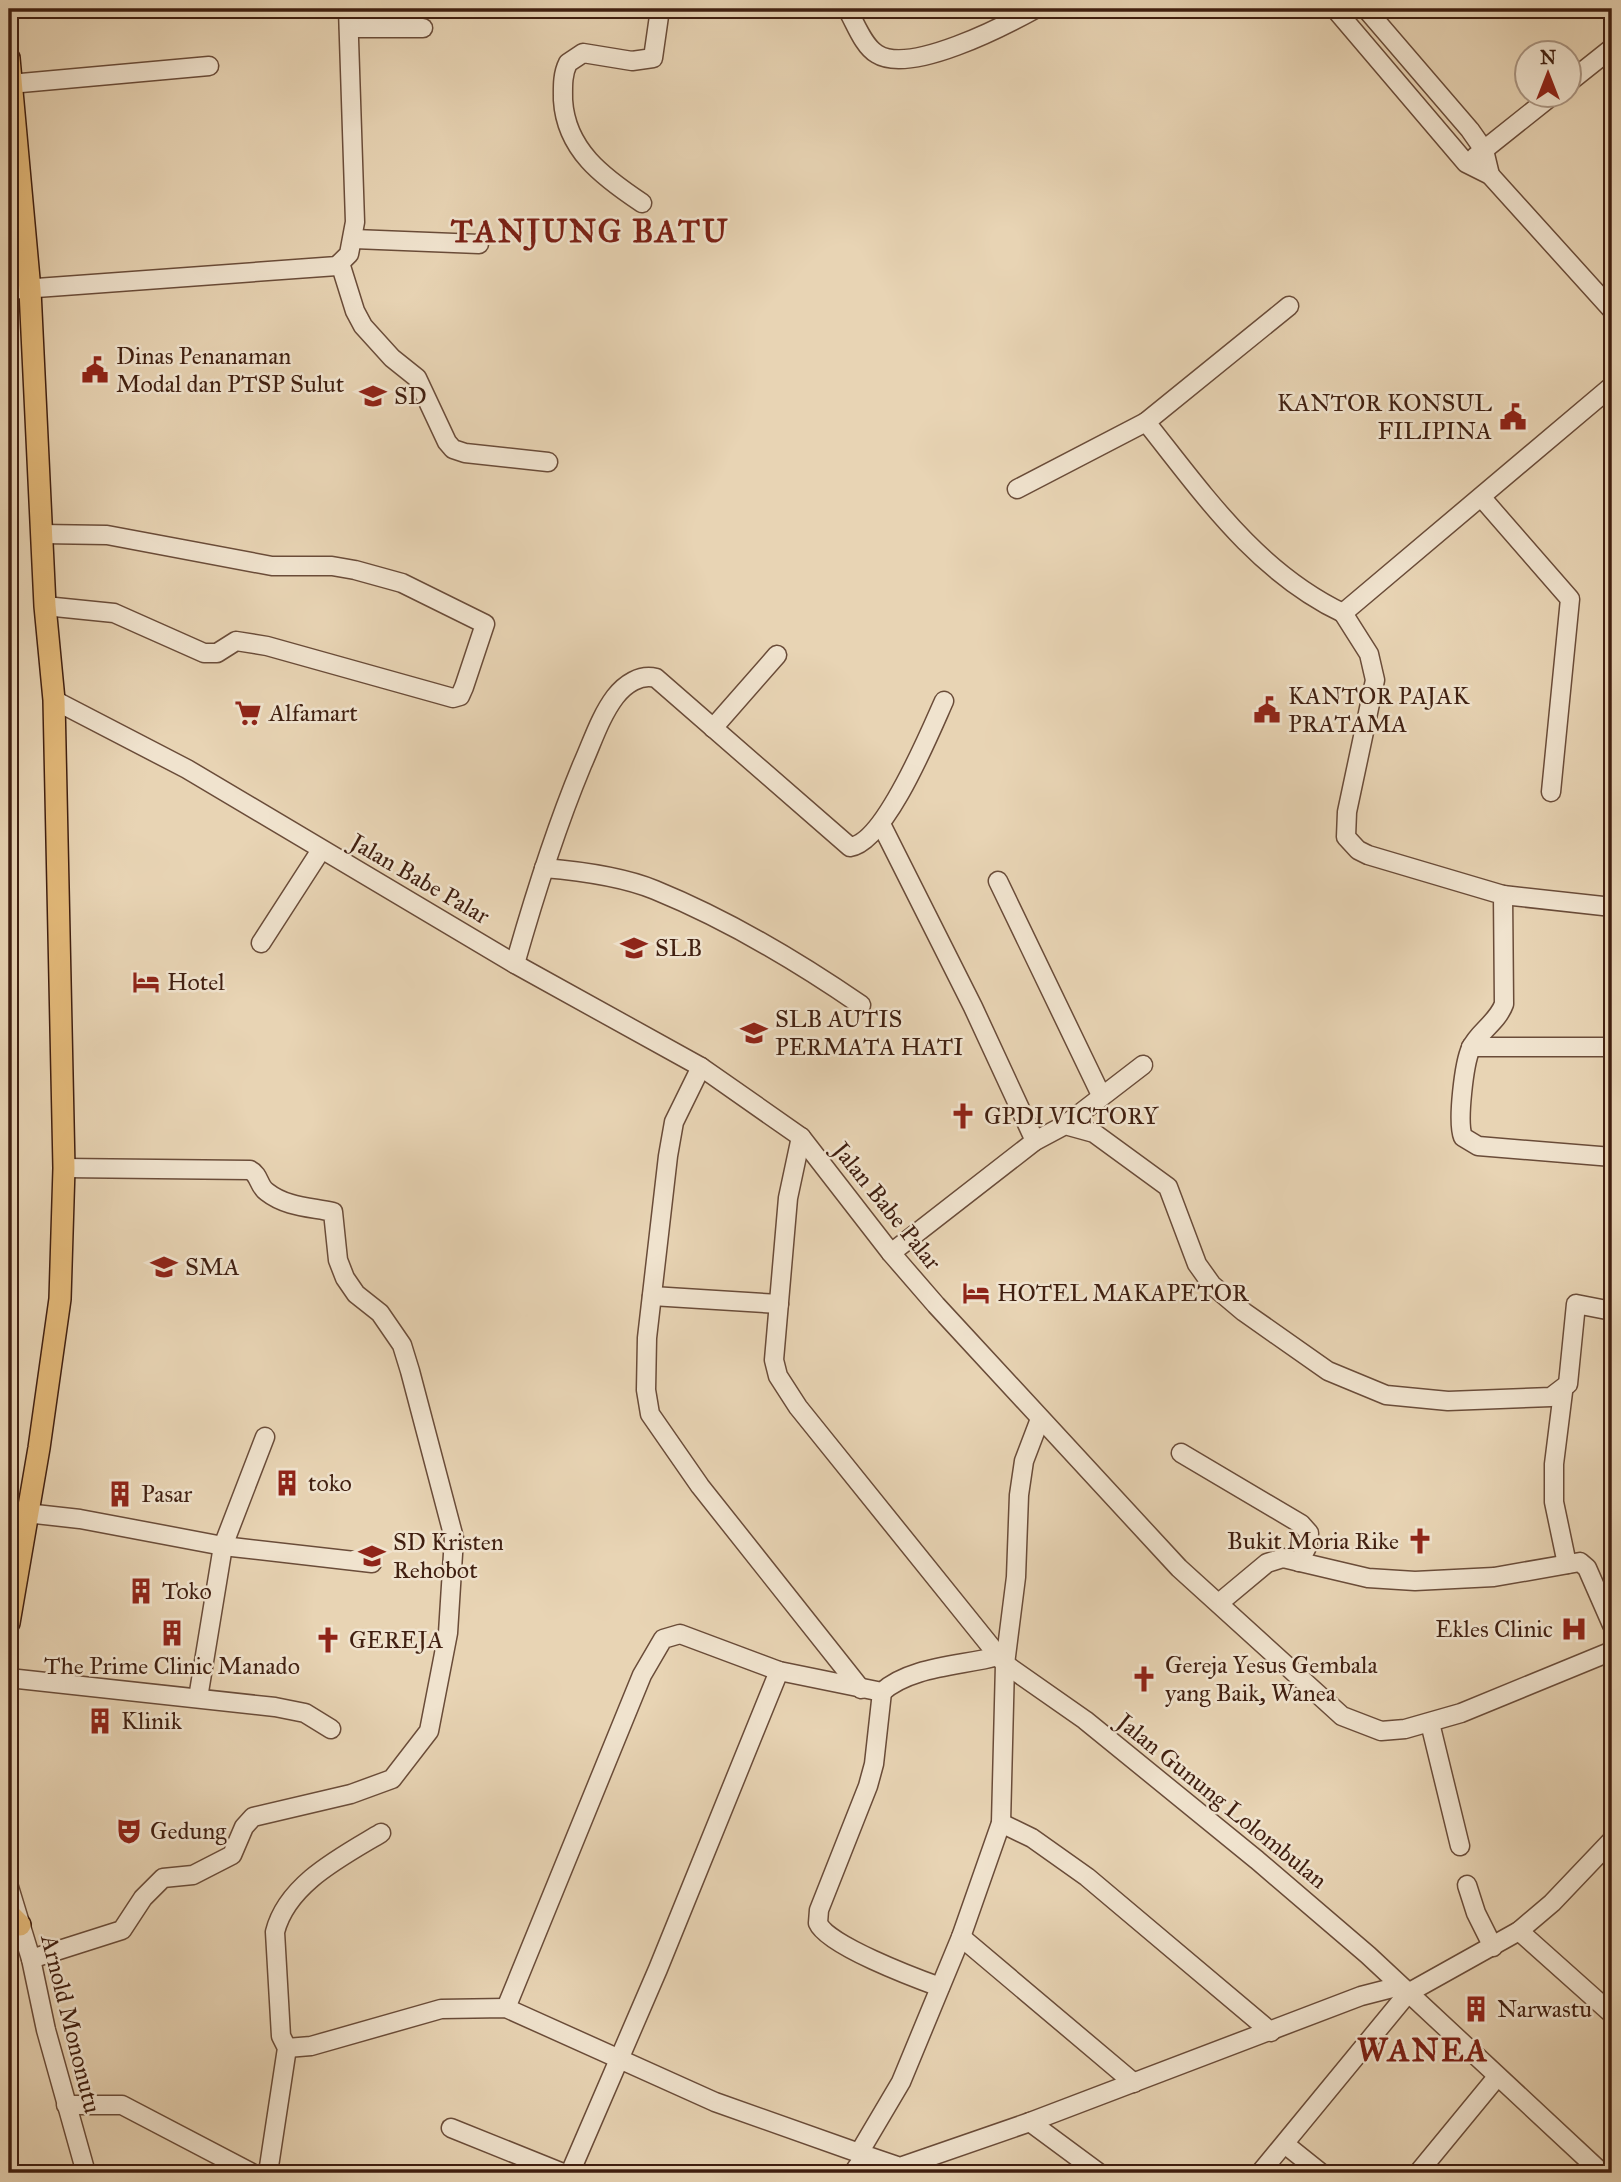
<svg xmlns="http://www.w3.org/2000/svg" width="1621" height="2182" viewBox="0 0 1621 2182" font-family="'IM FELL Great Primer',serif">
<rect width="100%" height="100%" fill="#e8d4b4"/>
<filter id="stains"><feTurbulence type="fractalNoise" baseFrequency=".00286" numOctaves="4"/><feColorMatrix values="0 0 0 0 .2 0 0 0 0 .09 0 0 0 0 .02 0 0 0 .5 -.17"/></filter>
<radialGradient id="worn" r=".72"><stop offset=".6" stop-color="#630" stop-opacity="0"/><stop offset="1" stop-color="#630" stop-opacity=".3"/></radialGradient>
<g fill="none" stroke-linecap="round" stroke-linejoin="round">
<g stroke="#6a4c39" stroke-width="21">
<g id="minor">
<path d="M847,9c8,13 16,37 30,45 33,21 127,-28 158,-45"/>
<polyline points="1335,9 1466,163 1490,175 1612,310"/>
<polyline points="1366,9 1470,130 1484,150 1490,175"/>
<polyline points="349,28 423,28"/>
<polyline points="1568,83 1612,48"/>
<polyline points="10,84 209,66"/>
<polyline points="1475,157 1554,94"/>
<path d="M642,203c-39,-26 -76,-53 -79,-103 0,-12 -1,-25 5,-37l15,-10 49,8 21,-3 7,-49"/>
<polyline points="354,239 479,244"/>
<polyline points="340,263 355,311 363,326 392,358 417,378 447,442 453,449 465,453 548,462"/>
<polyline points="9,290 337,266 349,254 355,222 348,9"/>
<path d="M1289,306l-143,116c58,73 111,150 197,191"/>
<path d="M1612,386l-269,227 26,41 6,26 -28,132 -1,25 12,13 10,5 135,40 1,109c-7,19 -26,28 -33,44 -7,15 -14,74 -8,89l15,9 134,11"/>
<polyline points="1017,489 1146,422"/>
<polyline points="1482,498 1570,599 1551,792"/>
<polyline points="42,534 107,535 272,566 332,566 355,570 402,583 485,624 464,687 460,696 453,698 267,646 236,641 217,653 204,653 114,613 45,606"/>
<polyline points="54,700 187,769 515,964 701,1067 801,1137 891,1253 936,1305 1179,1568 1342,1716 1381,1731 1405,1729 1461,1713 1612,1651"/>
<polyline points="713,728 777,655"/>
<polyline points="881,824 973,1007 1035,1141"/>
<path d="M544,868c36,3 77,8 111,22 71,29 142,71 206,115"/>
<polyline points="998,881 1101,1095"/>
<polyline points="1503,895 1612,907"/>
<polyline points="261,943 321,850"/>
<path d="M515,964c19,-67 40,-134 67,-199 10,-22 18,-48 33,-68 10,-13 25,-23 41,-19l194,169c35,-4 80,-115 94,-146"/>
<polyline points="1471,1047 1612,1047"/>
<polyline points="701,1067 674,1122 668,1156 647,1338 646,1390 650,1414 700,1486 861,1689"/>
<polyline points="1065,1125 1143,1065"/>
<polyline points="801,1137 788,1198 774,1360 778,1376 798,1407 1005,1664 1085,1720 1257,1860 1368,1955 1602,2173"/>
<polyline points="891,1253 1035,1141 1065,1125 1094,1133 1168,1187 1197,1264 1212,1285 1244,1312 1328,1371 1386,1395 1448,1401 1551,1397 1568,1384 1576,1304 1612,1311"/>
<polyline points="652,1296 779,1304"/>
<polyline points="1563,1392 1554,1464 1554,1502 1567,1564"/>
<polyline points="1040,1419 1024,1461 1019,1495 1016,1577 1005,1664 1001,1823 961,1937 901,2082 859,2153 900,2167 1030,2122 1361,1996 1400,1986"/>
<polyline points="1181,1453 1301,1524 1309,1533 1308,1545 1299,1562"/>
<polyline points="26,1513 80,1519 223,1546 372,1563"/>
<polyline points="1219,1603 1267,1563 1283,1558 1368,1578 1415,1581 1494,1577 1580,1562 1587,1568 1612,1625"/>
<polyline points="9,1678 275,1707 305,1713 331,1729"/>
<path d="M882,1692l-8,72 -6,22 -49,124 -1,13c9,22 97,55 122,64"/>
<polyline points="198,1698 223,1546 265,1437"/>
<polyline points="1430,1723 1460,1846"/>
<polyline points="1001,1823 1032,1838 1087,1877 1271,2032"/>
<polyline points="1467,1885 1476,1913 1493,1947"/>
<polyline points="9,1887 31,1959 46,2030 86,2173"/>
<polyline points="1519,1931 1612,2014"/>
<polyline points="961,1937 1134,2083"/>
<path d="M31,1959l91,-29 21,-32 20,-20 30,-3 39,-20 12,-28 9,-10 98,-23 41,-15 37,-48 19,-98 6,-95 -44,-167 -8,-26 -22,-32 -24,-19 -11,-16 -7,-18 -5,-48c-23,-5 -47,-5 -66,-20 -9,-6 -7,-17 -17,-22l-186,-2"/>
<path d="M506,2008l136,-333 21,-36 17,-5 99,37 103,21c29,-26 80,-26 116,-36"/>
<polyline points="287,2048 311,2046 441,2009 506,2008 715,2102 859,2153"/>
<polyline points="66,2105 122,2105 252,2173"/>
<polyline points="1030,2122 1099,2173"/>
<polyline points="451,2128 563,2173"/>
<polyline points="1286,2145 1321,2173"/>
<path d="M268,2173l19,-125 -6,-12 -6,-104c12,-48 66,-75 106,-99"/>
<polyline points="570,2173 658,1969 779,1671"/>
<polyline points="853,2173 865,2156"/>
<polyline points="1260,2173 1408,1993 1519,1931 1552,1903 1612,1840"/>
<polyline points="1418,2173 1497,2077"/>
</g>
</g>
<g stroke="#401f10" stroke-width="24">
<g id="major">
<polyline points="9,58 30,290 45,606 54,700 64,1168 60,1299 39,1448 9,1623"/>
<polyline points="9,1914 20,1925"/>
</g>
</g>
<use href="#minor" stroke="#f0e3ce" stroke-width="18"/>
<use href="#major" stroke="#e4ba7a" stroke-width="21"/>
</g>
<defs>
<g id="civic-bare" transform="scale(2.1)"><path d="M-.6-6.5H3V-4.5H.6V-3L4-1V1h2V6H-6V1h2V-1L-.6-3ZM-1.2 2.5V6h2.4V2.5Z" fill="#8f2418" stroke="#f0e3ce" stroke-width="2.5" paint-order="stroke"/></g>
<g id="school-bare" transform="scale(2.1)"><path d="M0-5L7-2L0 1L-7-2ZM-4 1L0 2.5L4 1V4Q0 6-4 4Z" fill="#8f2418" stroke="#f0e3ce" stroke-width="2.5" paint-order="stroke"/></g>
<g id="supermarket-bare" transform="scale(2.1)"><path d="M-6-5.5h2.5l.6 2H6L4.5 2H-2.5L-4.4-4H-6ZM-1.5 3.2a1.3 1.3 0 1 0 .1 0ZM3 3.2a1.3 1.3 0 1 0 .1 0Z" fill="#8f2418" stroke="#f0e3ce" stroke-width="2.5" paint-order="stroke"/></g>
<g id="hotel-bare" transform="scale(2.1)"><path d="M-6-4.5h1.5V1H6V5H4.5V3h-9V5H-6ZM-4 0a1.8 1.8 0 1 1 3.6 0ZM.5 0V-2.5h3Q6-2.5 6 0Z" fill="#8f2418" stroke="#f0e3ce" stroke-width="2.5" paint-order="stroke"/></g>
<g id="church-bare" transform="scale(2.1)"><path d="M-1.2-6h2.4v3.5h3.3v2.4h-3.3V6h-2.4V-.1h-3.3v-2.4h3.3Z" fill="#8f2418" stroke="#f0e3ce" stroke-width="2.5" paint-order="stroke"/></g>
<g id="building-bare" transform="scale(2.1)"><path d="M-4-6H4V6H1V3H-1V6H-4ZM-2.5-4.3h1.7v1.8h-1.7ZM.8-4.3h1.7v1.8H.8ZM-2.5-1h1.7V.8h-1.7ZM.8-1h1.7V.8H.8Z" fill="#8f2418" stroke="#f0e3ce" stroke-width="2.5" paint-order="stroke"/></g>
<g id="hospital-bare" transform="scale(2.1)"><path d="M-5-5h3v3.5h4V-5h3V5h-3V1.5h-4V5h-3Z" fill="#8f2418" stroke="#f0e3ce" stroke-width="2.5" paint-order="stroke"/></g>
<g id="theatre-bare" transform="scale(2.1)"><path d="M-5-5.5Q0-4 5-5.5V0Q5 5 0 6Q-5 5-5 0ZM-3.3-2.5H-1v1.5H-3.3ZM1-2.5H3.3v1.5H1ZM-2.8 1Q0 5.5 2.8 1Z" fill="#8f2418" stroke="#f0e3ce" stroke-width="2.5" paint-order="stroke"/></g>
</defs>
<g fill-rule="evenodd">
<use href="#civic-bare" x="95" y="370"/>
<use href="#school-bare" x="373" y="396"/>
<use href="#civic-bare" x="1513" y="417"/>
<use href="#civic-bare" x="1267" y="710"/>
<use href="#supermarket-bare" x="248" y="713"/>
<use href="#school-bare" x="634" y="948"/>
<use href="#hotel-bare" x="146" y="982"/>
<use href="#school-bare" x="754" y="1033"/>
<use href="#church-bare" x="963" y="1116"/>
<use href="#school-bare" x="164" y="1267"/>
<use href="#hotel-bare" x="976" y="1293"/>
<use href="#building-bare" x="287" y="1483"/>
<use href="#building-bare" x="120" y="1494"/>
<use href="#church-bare" x="1420" y="1541"/>
<use href="#school-bare" x="372" y="1556"/>
<use href="#building-bare" x="141" y="1591"/>
<use href="#hospital-bare" x="1574" y="1629"/>
<use href="#building-bare" x="172" y="1633"/>
<use href="#church-bare" x="328" y="1640"/>
<use href="#church-bare" x="1144" y="1679"/>
<use href="#building-bare" x="100" y="1721"/>
<use href="#theatre-bare" x="129" y="1831"/>
<use href="#building-bare" x="1476" y="2009"/>
</g>
<g text-anchor="middle" dominant-baseline="central" stroke-width="5" stroke-linejoin="round" paint-order="stroke">
<g font-size="24" fill="#401f10" stroke="#f0e3ce" text-anchor="start">
<text x="116" y="356">Dinas Penanaman<tspan x="116" dy="28">Modal dan PTSP Sulut</tspan></text>
<text x="394" y="396">SD</text>
<text x="1492" y="403" text-anchor="end">KANTOR KONSUL<tspan x="1492" dy="28">FILIPINA</tspan></text>
<text x="1288" y="696">KANTOR PAJAK<tspan x="1288" dy="28">PRATAMA</tspan></text>
<text x="269" y="713">Alfamart</text>
<text x="655" y="948">SLB</text>
<text x="167" y="982">Hotel</text>
<text x="775" y="1019">SLB AUTIS<tspan x="775" dy="28">PERMATA HATI</tspan></text>
<text x="984" y="1116">GPDI VICTORY</text>
<text x="185" y="1267">SMA</text>
<text x="997" y="1293">HOTEL MAKAPETOR</text>
<text x="308" y="1483">toko</text>
<text x="141" y="1494">Pasar</text>
<text x="1399" y="1541" text-anchor="end">Bukit Moria Rike</text>
<text x="393" y="1542">SD Kristen<tspan x="393" dy="28">Rehobot</tspan></text>
<text x="162" y="1591">Toko</text>
<text x="1553" y="1629" text-anchor="end">Ekles Clinic</text>
<text x="349" y="1640">GEREJA</text>
<text x="1165" y="1665">Gereja Yesus Gembala<tspan x="1165" dy="28">yang Baik, Wanea</tspan></text>
<text x="172" y="1666" text-anchor="middle">The Prime Clinic Manado</text>
<text x="121" y="1721">Klinik</text>
<text x="150" y="1831">Gedung</text>
<text x="1497" y="2009">Narwastu</text>
</g>
<g font-size="24" fill="#401f10" stroke="#f0e3ce">
<text transform="translate(420 879) rotate(30)">Jalan Babe Palar</text>
<text transform="translate(887 1206) rotate(51)">Jalan Babe Palar</text>
<text transform="translate(1222 1801) rotate(39)">Jalan Gunung Lolombulan</text>
<text transform="translate(71 2024) rotate(76)">Arnold Mononutu</text>
</g>
<g font-size="32" font-weight="bold" letter-spacing="2" fill="#7a1f14" stroke="#f0e3ce">
<text x="590" y="231">TANJUNG BATU</text>
<text x="1423" y="2050">WANEA</text>
</g>
</g>
<rect width="1621" height="2182" fill="none" stroke="#e8d4b4" stroke-width="35"/>
<rect x="10" y="10" width="1600" height="2161" fill="none" stroke="#401f10" stroke-width="3.5"/>
<rect x="18" y="18" width="1586" height="2147" fill="none" stroke="#401f10" stroke-width="2"/>
<g transform="translate(1548 74)"><circle r="33" fill="#f0e3ce" stroke="#aa9582" stroke-width="2"/>
<path d="M0-5L12 26L0 18L-12 26Z" fill="#8f2418"/>
<text y="-10" font-size="19" font-weight="bold" text-anchor="middle" fill="#401f10">N</text>
</g>
<rect width="100%" height="100%" filter="url(#stains)"/>
<rect width="100%" height="100%" fill="url(#worn)"/>
</svg>
